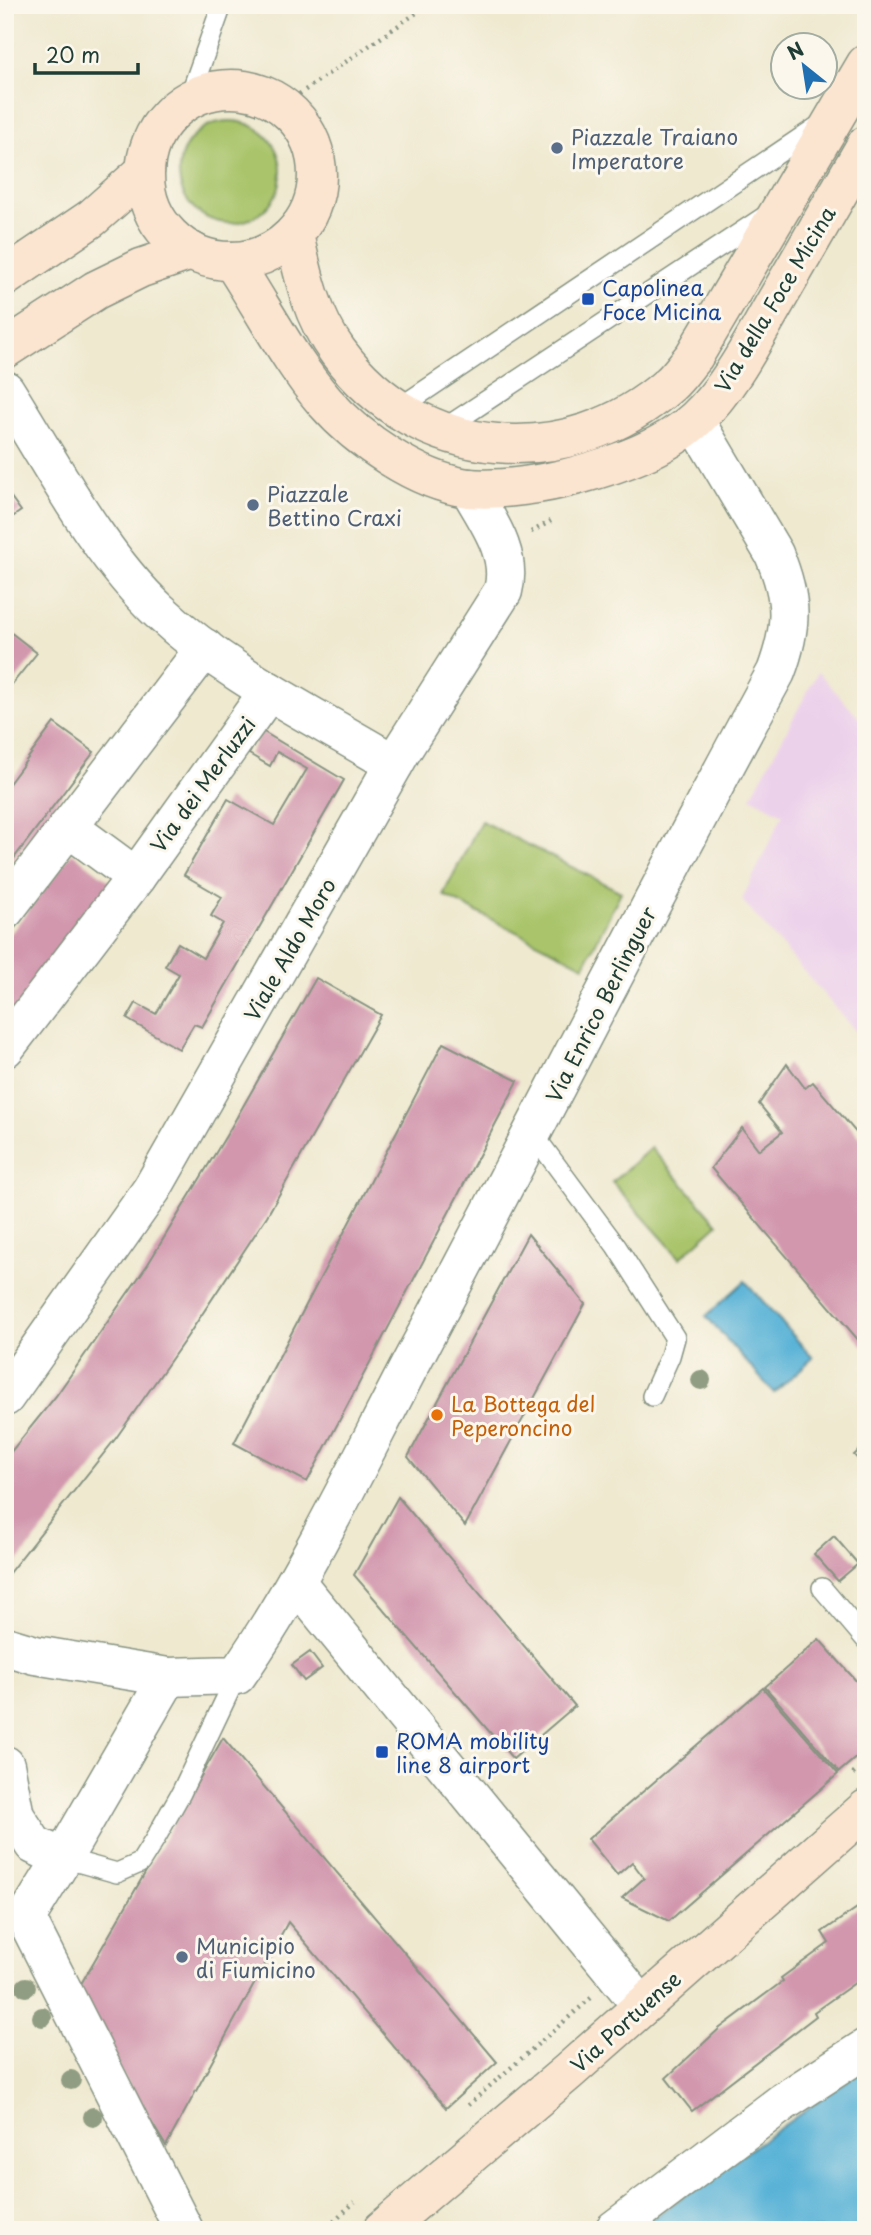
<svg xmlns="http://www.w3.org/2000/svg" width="871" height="2235" viewBox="0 0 871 2235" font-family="'Playpen Sans',sans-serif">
<rect width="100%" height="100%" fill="#fbf7ec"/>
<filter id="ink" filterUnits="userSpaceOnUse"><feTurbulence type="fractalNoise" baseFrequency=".0143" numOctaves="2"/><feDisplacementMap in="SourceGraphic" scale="14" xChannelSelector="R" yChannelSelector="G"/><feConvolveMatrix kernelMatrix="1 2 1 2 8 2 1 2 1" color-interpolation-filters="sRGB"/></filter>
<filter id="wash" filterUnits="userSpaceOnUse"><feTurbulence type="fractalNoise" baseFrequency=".00686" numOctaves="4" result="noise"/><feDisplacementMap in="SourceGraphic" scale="28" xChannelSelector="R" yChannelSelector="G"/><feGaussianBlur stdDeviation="1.57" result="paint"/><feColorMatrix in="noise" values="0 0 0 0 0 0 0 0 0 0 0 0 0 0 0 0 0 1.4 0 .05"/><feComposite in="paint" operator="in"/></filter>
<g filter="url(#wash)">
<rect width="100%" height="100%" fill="#efe9d0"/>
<polygon fill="#ecd1eb" points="818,672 866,726 866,1043 742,900 783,814 751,797"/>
<g fill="#a9c46b" stroke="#648050" stroke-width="2">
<circle cx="230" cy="172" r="51"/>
<polygon points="481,821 621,892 584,966 443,895"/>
<polygon points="651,1148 718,1224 680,1258 612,1182"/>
</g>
<g fill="#5ab3d7" stroke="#3c7886" stroke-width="2">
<polygon points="745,1281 813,1358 774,1393 706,1316"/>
<polygon points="866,2067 866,2230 636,2230"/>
</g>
<g id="blocks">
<g fill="#d297ad">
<polygon points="5,489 21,511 5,522"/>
<polygon points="5,628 37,653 5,693"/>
<polygon points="54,723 94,752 5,870 5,789"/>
<polygon points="262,731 344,780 202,1027 194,1024 179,1049 127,1019 136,1003 156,1014 179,974 165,966 178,943 203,958 223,923 211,916 222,897 184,875 228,799 274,825 307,769 277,752 270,766 249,754"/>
<polygon points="72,853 120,889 5,1038 5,941"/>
<polygon points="316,978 381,1015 267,1216 187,1337 116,1438 5,1578 5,1459 56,1396 148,1264 229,1131"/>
<polygon points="443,1043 518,1081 307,1482 234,1443"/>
<polygon points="787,1064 805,1088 813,1082 866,1144 866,1349 711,1168 742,1128 759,1150 782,1132 759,1104"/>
<polygon points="528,1234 585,1304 465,1526 408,1457"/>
<polygon points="866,1444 866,1467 854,1455"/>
<polygon points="398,1497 575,1706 513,1759 354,1575"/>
<polygon points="834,1536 858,1564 838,1581 814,1554"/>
<polygon points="819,1639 866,1692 866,1749 839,1772 765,1687"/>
<polygon points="310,1652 322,1668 304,1681 292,1665"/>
<polygon points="763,1688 838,1774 669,1921 622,1898 644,1878 632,1862 617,1875 588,1839"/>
<polygon points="223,1738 497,2062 446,2108 288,1922 166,2146 74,1996"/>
<polygon points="866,1902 866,1975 814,2012 816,2016 692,2111 666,2078 720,2028 783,1981 781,1978 829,1943 822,1932"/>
</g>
</g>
</g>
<g filter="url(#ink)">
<use href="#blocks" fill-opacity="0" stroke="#879382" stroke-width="2"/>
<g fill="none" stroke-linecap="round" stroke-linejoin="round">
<g stroke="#879382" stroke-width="22">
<g id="lane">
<polyline points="188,101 222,5"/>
<polyline points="399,408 820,125"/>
<polyline points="442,430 767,215"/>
<polyline points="533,1134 616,1246 675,1338 670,1356 652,1396"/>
<polyline points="822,1588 866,1640"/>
<polyline points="63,1858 117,1873 140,1863 155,1839 181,1793 237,1675"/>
</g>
</g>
<g stroke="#879382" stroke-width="41">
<g id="street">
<path d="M5,390c45,71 93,164 154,221 68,64 156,105 235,153"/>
<polyline points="68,827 136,877"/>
<polyline points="5,910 205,648"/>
<polyline points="5,1048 136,877 269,691"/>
<path d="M5,1397l147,-208 249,-437 102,-161c10,-38 -16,-71 -34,-103"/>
<polyline points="296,1582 642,2006"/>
<path d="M5,1646l30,9 133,22 69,-2c71,-102 123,-216 181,-325 120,-226 235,-454 358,-678 17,-46 17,-73 -2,-118l-79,-133"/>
<polyline points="168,1677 63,1858 26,1918 184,2230"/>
<polyline points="5,1765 15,1816 34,1845 63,1858"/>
<polyline points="614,2230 783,2102 866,2048"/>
</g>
</g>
<g stroke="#879382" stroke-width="41">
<g id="secondary">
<circle cx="231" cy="175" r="86"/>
<path d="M294,234c9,42 18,83 44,118 81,110 231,122 332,32 9,-8 16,-19 24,-28l172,-292"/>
<path d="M232,261c29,44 59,102 93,141 33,38 92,79 143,86 33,3 78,-4 110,-13 40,-11 87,-27 118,-56 34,-32 57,-78 80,-118 30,-52 60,-104 90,-156"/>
<polyline points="5,277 92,218 145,171"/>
<polyline points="5,349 96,290 141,268 191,251"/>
<polyline points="382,2230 568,2072 866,1809"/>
</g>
</g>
<g stroke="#879382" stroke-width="4.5" stroke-dasharray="2 5" stroke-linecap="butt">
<polyline points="282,106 428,5"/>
<polyline points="531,532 551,521"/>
<polyline points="853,1774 866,1763"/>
<polyline points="468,2105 591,1998"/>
<polyline points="323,2230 355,2202"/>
</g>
<use href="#lane" stroke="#fff" stroke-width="19"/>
<use href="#street" stroke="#fff" stroke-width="38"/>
<use href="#secondary" stroke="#fce5d0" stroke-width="38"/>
</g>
<g fill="#909d82">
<circle cx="701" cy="1380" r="10"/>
<circle cx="26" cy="1987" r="10"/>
<circle cx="42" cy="2017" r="10"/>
<circle cx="71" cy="2080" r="10"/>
<circle cx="93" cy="2117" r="10"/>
</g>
</g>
<g fill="#5c6f8a" stroke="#fbf7ec" stroke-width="2.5">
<circle cx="557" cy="148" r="7"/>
<circle cx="253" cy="505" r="7"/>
<circle cx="182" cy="1957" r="7"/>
</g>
<g fill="#1a4fb4" stroke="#fbf7ec" stroke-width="2.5">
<rect x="581" y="292" width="14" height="14" rx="3.5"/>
<rect x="375" y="1745" width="14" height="14" rx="3.5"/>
</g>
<circle fill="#e8710a" stroke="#fbf7ec" stroke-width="2.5" cx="437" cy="1415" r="7"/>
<g text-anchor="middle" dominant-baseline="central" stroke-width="6" stroke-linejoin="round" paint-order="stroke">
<g font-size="21" fill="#4e5e75" stroke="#fbf7ec" text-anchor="start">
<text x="571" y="136">Piazzale Traiano<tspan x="571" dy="24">Imperatore</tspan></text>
<text x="267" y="493">Piazzale<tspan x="267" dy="24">Bettino Craxi</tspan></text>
<text x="196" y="1945">Municipio<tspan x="196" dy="24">di Fiumicino</tspan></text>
</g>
<g font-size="21" fill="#164399" stroke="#fbf7ec" text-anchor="start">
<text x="602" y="287">Capolinea<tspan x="602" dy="24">Foce Micina</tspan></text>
<text x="396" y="1740">ROMA mobility<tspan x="396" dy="24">line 8 airport</tspan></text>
</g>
<g font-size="21" fill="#1f3d34" stroke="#fbf7ec">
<text transform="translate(774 299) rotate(-59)">Via della Foce Micina</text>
<text transform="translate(202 784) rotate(-54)">Via dei Merluzzi</text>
<text transform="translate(289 949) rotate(-60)">Viale Aldo Moro</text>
<text transform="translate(600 1004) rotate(-63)">Via Enrico Berlinguer</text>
<text transform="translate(625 2021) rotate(-42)">Via Portuense</text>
</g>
<g font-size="21" fill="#c56008" stroke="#fbf7ec" text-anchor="start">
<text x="451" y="1403">La Bottega del<tspan x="451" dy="24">Peperoncino</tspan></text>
</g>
</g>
<rect width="871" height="2235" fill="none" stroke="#fbf7ec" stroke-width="28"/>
<g transform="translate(804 66) rotate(330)"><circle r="33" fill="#fbf7ec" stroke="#a3ada2" stroke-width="2"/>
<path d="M0-5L12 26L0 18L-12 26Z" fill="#1f6fb2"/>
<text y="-10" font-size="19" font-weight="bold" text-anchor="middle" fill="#1f3d34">N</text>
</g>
<path d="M35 63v10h103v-10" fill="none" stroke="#1f3d34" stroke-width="3.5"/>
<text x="46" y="63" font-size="21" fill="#1f3d34" stroke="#fbf7ec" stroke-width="5" paint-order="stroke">20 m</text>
</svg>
